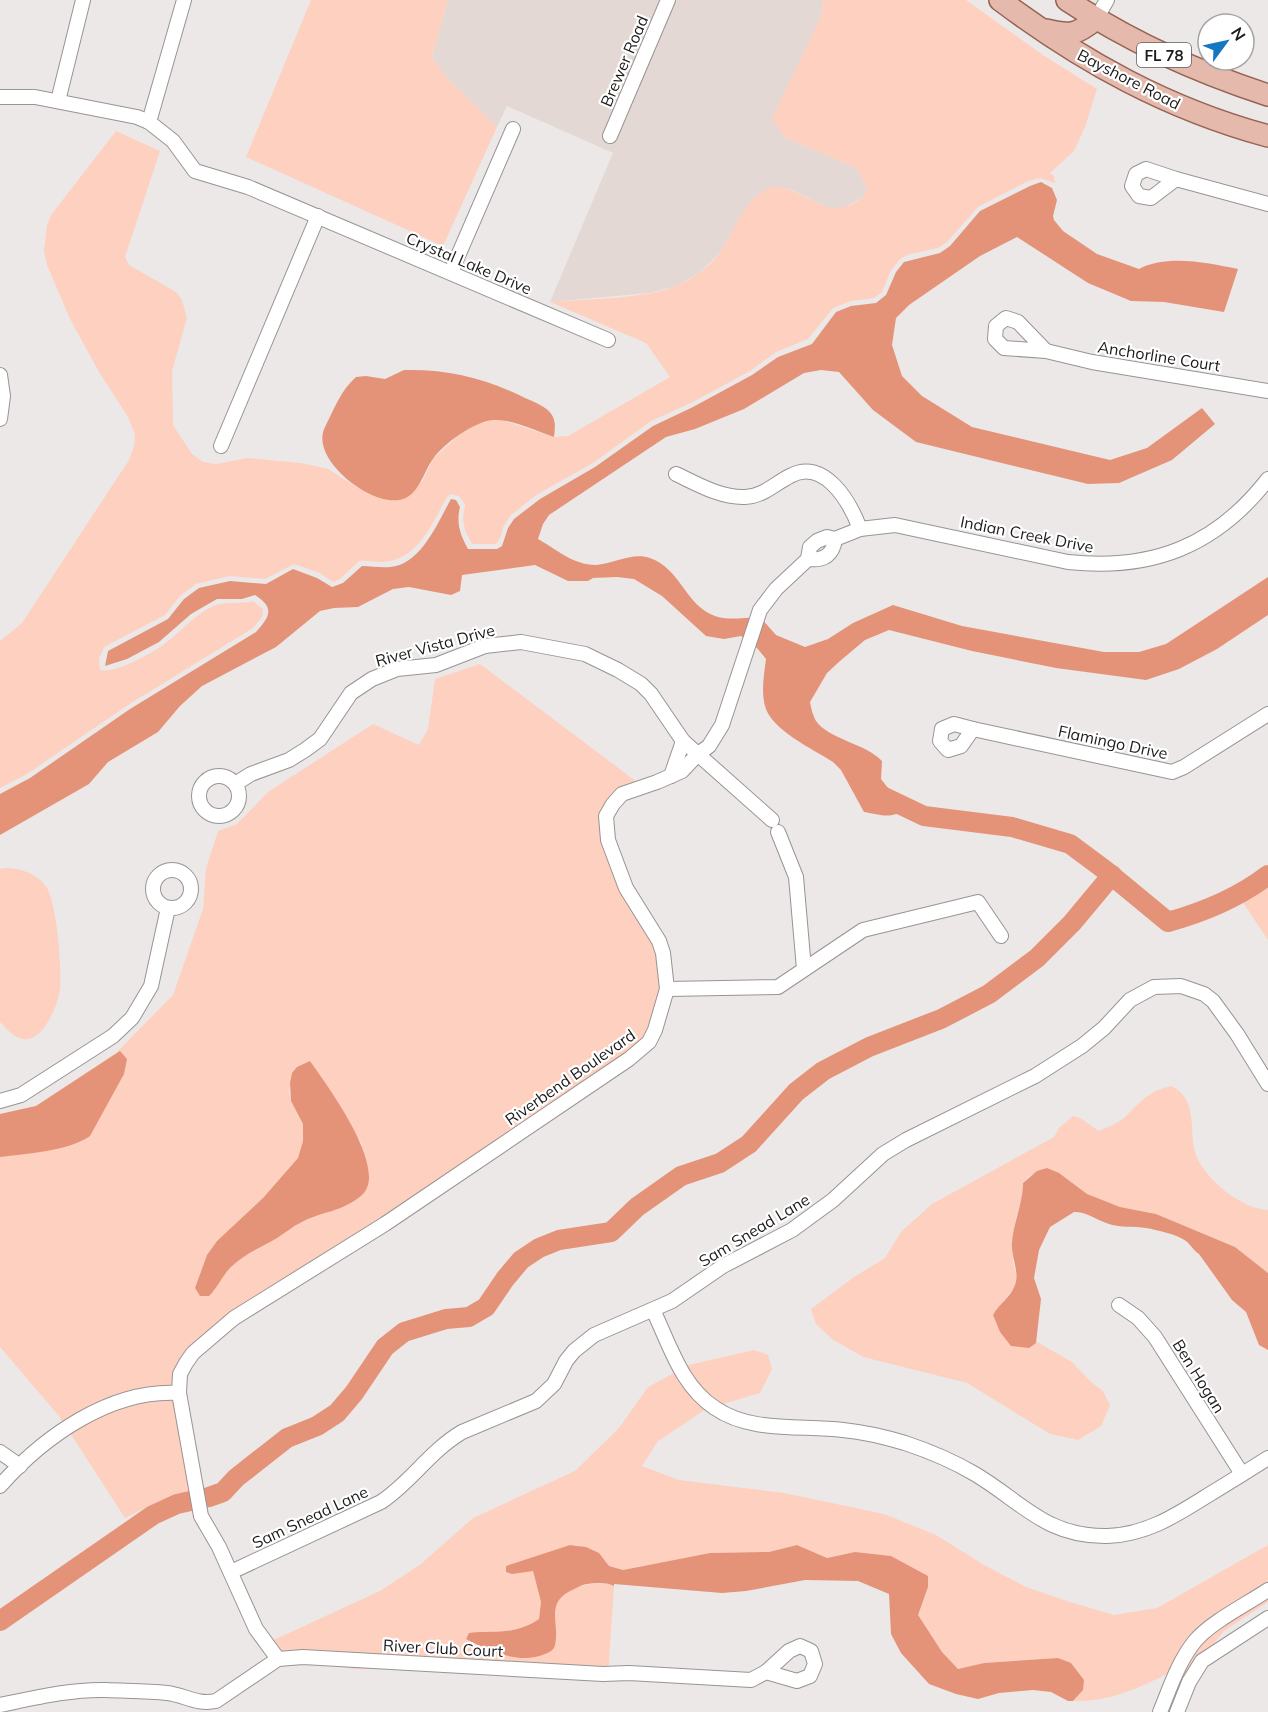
<svg xmlns="http://www.w3.org/2000/svg" width="1268" height="1712" viewBox="0 0 1268 1712" font-family="Mulish,sans-serif">
<rect width="100%" height="100%" fill="#ece8e7"/>
<polygon fill="#e4d8d4" points="448,0 823,0 821,15 784,137 856,168 867,187 864,197 843,208 833,210 790,189 776,187 760,193 717,256 700,272 677,286 649,293 550,302 613,153 507,106 497,127 444,75 432,57"/>
<g fill="#fed0c0" fill-rule="evenodd">
<polygon points="311,0 448,0 432,57 444,75 497,127 443,246 246,157"/>
<path d="M823,0h143l77,55 54,34 -12,38 -11,24 -24,22 4,3 1,7 -15,-5 -12,3 -50,26 -31,35 -9,6 -28,6 -9,4 -10,12 -9,22 -8,6 -23,3 -18,7 -25,31 -32,13 -26,19 -59,32 -40,18 -58,42 -57,32 -26,21 -7,11 -2,9 -5,8h-24l-7,-14 -2,-11 2,-15 -6,-8 -8,-2 -4,3c-16,28 -28,62 -64,65 -8,0 -16,-2 -24,-1l-19,18 -7,3 -13,-9 -26,-9 -29,15 -36,-3 -33,8 -16,12 -15,19 -61,32 -5,12 1,11c14,4 48,-15 60,-23 20,-13 34,-33 56,-42 8,-3 26,-1 37,-4l10,8 -1,8 -9,11 -125,77 -101,69 -27,14v-147l22,-18 107,-163 5,-14 1,-12 -7,-17 -29,-45 -29,-53 -23,-54 -3,-14 3,-26 4,-10 65,-84 44,20 -35,106 4,8 47,27 6,8 5,18 -15,53 1,54 19,29 11,8 13,2 32,-6 53,5 27,6 30,19 53,6 12,-14 10,-21 27,-25 14,-9 17,-5 14,1 49,16 14,-1 102,-59 -24,-34 -96,-41c35,-3 98,-3 128,-17 14,-6 31,-18 40,-30 17,-22 26,-63 57,-68 7,-1 16,3 22,6 30,13 37,24 67,4l3,-10 -11,-19 -72,-31 -12,-18 49,-103z"/>
<path d="M480,664l165,124c-17,11 -33,19 -35,41l61,162 -4,24 -9,25 -101,75 -329,214 -26,21 -18,30 14,114 -11,4 -26,2 -36,18 -66,-102 -59,-69v-233l36,-8 80,-53 57,-58 30,-86 3,-40 12,-38 19,-7 31,-32 105,-68 46,21 9,-16 7,-50zM292,1073l63,60 7,11 -37,69 -25,10 -64,39 -12,13 -29,13 12,-33 10,-14 46,-43 35,-40 5,-17v-17l-12,-23 -2,-9z"/>
<path d="M4,868c16,0 30,4 41,17 12,14 17,85 15,104 -2,17 -18,55 -38,50 -9,-2 -16,-11 -22,-17v-153z"/>
<polygon points="1268,885 1268,940 1242,901"/>
<path d="M1171,1086c27,12 18,43 24,66 8,26 46,57 73,58v63l-33,-26 -79,-33 -36,-7 -34,-13 -20,-16 -17,-9 -20,7 -6,7 -1,18 -6,16 -4,27 1,18 4,16 -2,9 -22,28 7,17 37,10 35,20 19,20 12,9 7,14 -9,21 -23,14 -28,-6 -83,-51 -104,-26 -31,-18 -16,-15 -5,-15 43,-32 31,-19 16,-26 31,-28 122,-67 5,-9 14,-12c10,2 16,9 26,15 8,-4 18,-7 25,-13 17,-16 22,-26 47,-32z"/>
<path d="M754,1350l14,5 4,14 -12,24 -54,16 -48,32 -16,25 37,14 105,13 100,21 52,21 48,30 42,22 44,15 44,13 43,-7 111,-63v57l-44,29 -38,47 -17,-5c-33,16 -59,29 -96,28l10,-11 -25,-32 -74,5 -26,6 -16,-17 -25,-37 11,-28v-10l-37,-21 -36,-4 -28,6 -30,-13 -28,7 -59,1 -87,17 -14,-4 -10,-13 -22,-8h-7l-64,21 27,5 8,31 -2,17c-26,17 -42,11 -69,14l-3,6 88,5c-1,-11 -3,-27 0,-38 5,-19 43,-27 59,-20l-6,90 -130,-8 -124,1 -71,-11 -16,-15 113,-52 41,-27 52,-46 102,-47 44,-43 29,-41 41,-22z"/>
</g>
<g fill="#e49378">
<path d="M1041,182l11,6 5,12 -4,16 1,4 9,11 34,23 42,15c29,-15 69,-6 99,0l-14,43 -60,-10 -33,-1 -43,-18 -71,-46 -37,19 -71,49 -13,13 -4,27 10,31 20,20 50,31 138,33 37,-12 55,-40 13,16 -43,36 -53,23 -31,1 -172,-42 -43,-32 -34,-38 -18,-2 -17,3 -60,36 -49,20 -29,8 -117,78 -6,9 -5,15c18,10 35,26 58,26 17,-1 37,-13 54,-7 30,10 36,48 65,58 12,5 32,1 46,2l15,17 29,12 23,-8 25,-16 40,-18 69,21 142,26h35l27,-8 102,-67v38l-51,34 -38,20 -33,11 -90,-12 -84,-17 -83,-21 -24,10 -25,21 -13,12 -17,29c1,6 3,14 6,19 14,19 49,22 66,40l-1,18 24,31c-15,9 -24,5 -41,2l-23,-42 -8,-8c-20,-13 -62,-32 -68,-56 -4,-15 -1,-31 1,-47l-9,-11 -16,-12 -17,3 -18,-3 -44,-40 -28,-17 -17,-2 -24,1 -5,3h-20l-33,-16 -73,10 -2,16 -9,4 -42,-8 -16,2 -35,18 -24,1 -14,3 -44,36 -74,39 -22,20 -22,26 -50,30 -19,22 -89,51v-41l30,-16 100,-69 126,-77c14,-16 19,-24 -1,-37l-13,4h-25l-26,15 -32,28 -32,17 -22,7 3,-15 60,-32 16,-20 15,-11 31,-7 36,3 27,-15 24,9 15,9 11,-4 19,-17c9,0 19,2 28,1 31,-2 48,-45 61,-68l5,1 4,7c-4,16 0,27 8,42h29l5,-3 6,-18 6,-9 26,-20 55,-32 58,-41 40,-19 59,-32 26,-18 34,-13 24,-32 15,-6 25,-3 10,-8 10,-23 8,-10 36,-9 10,-7 30,-35 50,-25z"/>
<path d="M404,370c45,-1 81,8 121,28 9,4 21,8 27,17 4,7 3,14 2,22 -19,-6 -41,-18 -61,-17 -18,1 -50,24 -60,39 -10,13 -14,38 -34,41 -30,5 -90,-42 -74,-73 9,-18 16,-37 31,-50l10,-1 19,3z"/>
<path d="M120,1051l7,8 -3,15 -34,62c-21,15 -65,18 -90,21v-43l36,-8z"/>
<path d="M310,1061c16,23 80,108 52,134 -19,17 -40,16 -62,28 -8,4 -15,10 -23,15 -15,9 -33,16 -46,29 -9,9 -13,20 -22,29h-9l-5,-8 12,-33 10,-14 46,-43 35,-40 5,-17v-17l-12,-23 -1,-18 2,-10 5,-6z"/>
<path d="M1047,1168l12,5 28,21 33,13 36,7 79,33 33,26v77l-9,-5 -13,-33 -14,-12 -33,-46c-6,-4 -8,-9 -13,-13 -10,-7 -29,-11 -40,-13 -12,-2 -25,0 -37,-4 -13,-4 -21,-12 -35,-12l-24,15 -11,23 -5,28 7,21 -5,44 -7,5 -18,-2 -11,-14 -7,-17c6,-11 18,-18 22,-30 5,-12 -4,-28 -3,-42 1,-20 11,-39 11,-60l14,-12z"/>
<path d="M570,1545l16,2 13,6 10,13 14,4 87,-17 59,-1 28,-7 30,13 28,-6 36,4 37,20v11l-10,28 24,37 16,17 26,-6 74,-5 13,5 13,17 -1,10 -10,11h-5l-17,-9 -18,-2 -34,3 -21,6 -22,-5 -27,-10 -28,-31 -10,-19 -2,-40 -31,-13 -53,-1 -59,11 -24,2 -108,-9v2c-9,-4 -18,-3 -27,-2 -7,1 -12,5 -17,7 -25,13 -10,33 -15,54 -1,5 -5,7 -10,9 -25,11 -56,-3 -79,-15l3,-6c28,-3 44,3 70,-14l2,-17 -8,-31 -21,3 -6,-2v-6z"/>
</g>
<g fill="none" stroke-linecap="round" stroke-linejoin="round">
<g stroke="#e49378" stroke-width="20">
<path d="M878,794l46,22 88,11 58,17 35,26 63,52c36,-10 70,-24 100,-47"/>
<polyline points="0,1621 153,1515 177,1504 209,1497 223,1492 236,1478 287,1438 317,1426 337,1413 354,1393 385,1347 404,1332 446,1319 469,1317 486,1307 505,1279 521,1260 539,1248 559,1240 611,1232 637,1207 681,1176 720,1163 749,1144 796,1092 823,1071 869,1047 941,1019 989,994 1037,958 1072,923 1112,875"/>
</g>
<g stroke="#989493" stroke-width="16">
<g id="minor">
<polyline points="1096,19 1107,0"/>
<polyline points="0,97 35,97 137,117 149,122 173,141 195,171 248,187 608,340"/>
<polyline points="58,101 83,0"/>
<polyline points="149,122 184,0"/>
<polyline points="610,136 668,0"/>
<polygon points="1146,169 1176,179 1151,198 1139,196 1132,186 1136,174"/>
<polyline points="1176,179 1268,204"/>
<polyline points="451,272 513,129"/>
<polygon points="1006,318 1018,322 1046,351 1004,348 995,339 996,326"/>
<polyline points="1046,351 1092,362 1268,391"/>
<polyline points="0,375 3,396 0,419"/>
<polyline points="221,446 318,216"/>
<path d="M676,474c21,10 45,24 69,23 19,-1 29,-13 45,-21 34,-19 60,26 70,53"/>
<path d="M808,559c16,2 25,-4 27,-20"/>
<polygon points="954,724 973,729 961,746 948,750 940,741 942,729"/>
<polyline points="973,729 1172,772 1184,767 1268,714"/>
<polyline points="671,776 683,741"/>
<circle cx="219" cy="796" r="20"/>
<polyline points="235,784 251,774 289,760 305,750 320,739 351,693 372,679 397,669 436,665 485,646 521,642 585,654 618,670 641,684 651,694 683,741 772,820"/>
<polyline points="778,832 796,877 804,969"/>
<circle cx="172" cy="889" r="19"/>
<polyline points="667,989 778,987 863,930 978,902 1001,936"/>
<polyline points="0,1101 21,1095 113,1036 132,1018 151,986 168,908"/>
<polyline points="1119,1305 1138,1318 1155,1337 1242,1474"/>
<path d="M653,1310c17,35 28,76 62,98 36,25 86,17 128,22 20,2 42,7 62,13 24,8 48,18 70,31 47,28 71,63 132,62 40,-1 71,-22 103,-42 20,-12 39,-24 58,-36"/>
<polyline points="0,1452 20,1466"/>
<path d="M0,1486c44,-50 111,-97 179,-93"/>
<path d="M231,1572l150,-70c30,-20 49,-51 81,-70l74,-31 18,-17 12,-23 8,-10 20,-16 78,-34 51,-35 69,-36 41,-30 50,-46 23,-14 129,-64 47,-30 22,-18 26,-28 24,-13 27,-1 23,8 9,7 24,33 31,50"/>
<polygon points="800,1646 811,1651 815,1664 810,1676 797,1681 766,1672 789,1651"/>
<path d="M766,1672l-15,8 -122,-7 -26,1 -300,-17 -25,2 -22,-30 -37,-82 -18,-31 -22,-123 1,-19 6,-11 7,-10 41,-35 151,-94 244,-165 20,-17 6,-12 12,-41 -4,-36 -4,-12 -33,-53 -18,-48 -2,-24 7,-12 9,-10 35,-12 25,-11 15,-16 12,-9 13,-21 38,-115 16,-21 32,-30 2,-12 7,-6 10,-4 8,2 25,-10 35,-4 173,37c84,9 148,-16 200,-83"/>
<path d="M0,1705c34,-7 71,-16 106,-15 20,1 41,1 61,3 18,2 29,12 49,8l62,-42"/>
<path d="M1160,1712c10,-24 18,-50 35,-71 16,-19 52,-37 73,-51"/>
<polyline points="1177,1712 1189,1682 1202,1661 1268,1618"/>
</g>
</g>
<g stroke="#946454" stroke-width="24">
<g id="primary">
<path d="M1000,0c83,62 168,109 268,136"/>
<path d="M1067,0c63,42 130,72 201,95"/>
<path d="M1046,30c25,6 30,5 50,-11"/>
</g>
</g>
<use href="#minor" stroke="#fff" stroke-width="14"/>
<use href="#primary" stroke="#e5b9ab" stroke-width="21"/>
</g>
<g text-anchor="middle" dominant-baseline="central" stroke-width="4.5" stroke-linejoin="round" paint-order="stroke">
<rect fill="#fff" stroke="#605f5f" stroke-width="1.5" x="1137" y="43" width="54" height="24" rx="4.5"/>
<g font-size="15" font-weight="bold" fill="#1c1b1b">
<text x="1164" y="55">FL 78</text>
</g>
<g font-size="16" fill="#1c1b1b" stroke="#fff">
<text transform="translate(624 61) rotate(-67)">Brewer Road</text>
<text transform="translate(1129 79) rotate(27)">Bayshore Road</text>
<text transform="translate(469 263) rotate(23)">Crystal Lake Drive</text>
<text transform="translate(1159 356) rotate(9)">Anchorline Court</text>
<text transform="translate(1027 534) rotate(11)">Indian Creek Drive</text>
<text transform="translate(435 645) rotate(-15)">River Vista Drive</text>
<text transform="translate(1113 742) rotate(12)">Flamingo Drive</text>
<text transform="translate(570 1077) rotate(-35)">Riverbend Boulevard</text>
<text transform="translate(754 1230) rotate(-31)">Sam Snead Lane</text>
<text transform="translate(1199 1376) rotate(58)">Ben Hogan</text>
<text transform="translate(310 1517) rotate(-25)">Sam Snead Lane</text>
<text transform="translate(443 1648) rotate(3)">River Club Court</text>
</g>
</g>
<g transform="translate(1226 42) rotate(57)"><circle r="28" fill="#ffffff" stroke="#a4a4a4" stroke-width="1.5"/>
<path d="M0-4.5L10 22L0 15L-10 22Z" fill="#1576c2"/>
<text y="-9" font-size="16" font-weight="bold" text-anchor="middle" fill="#1c1b1b">N</text>
</g>
</svg>
